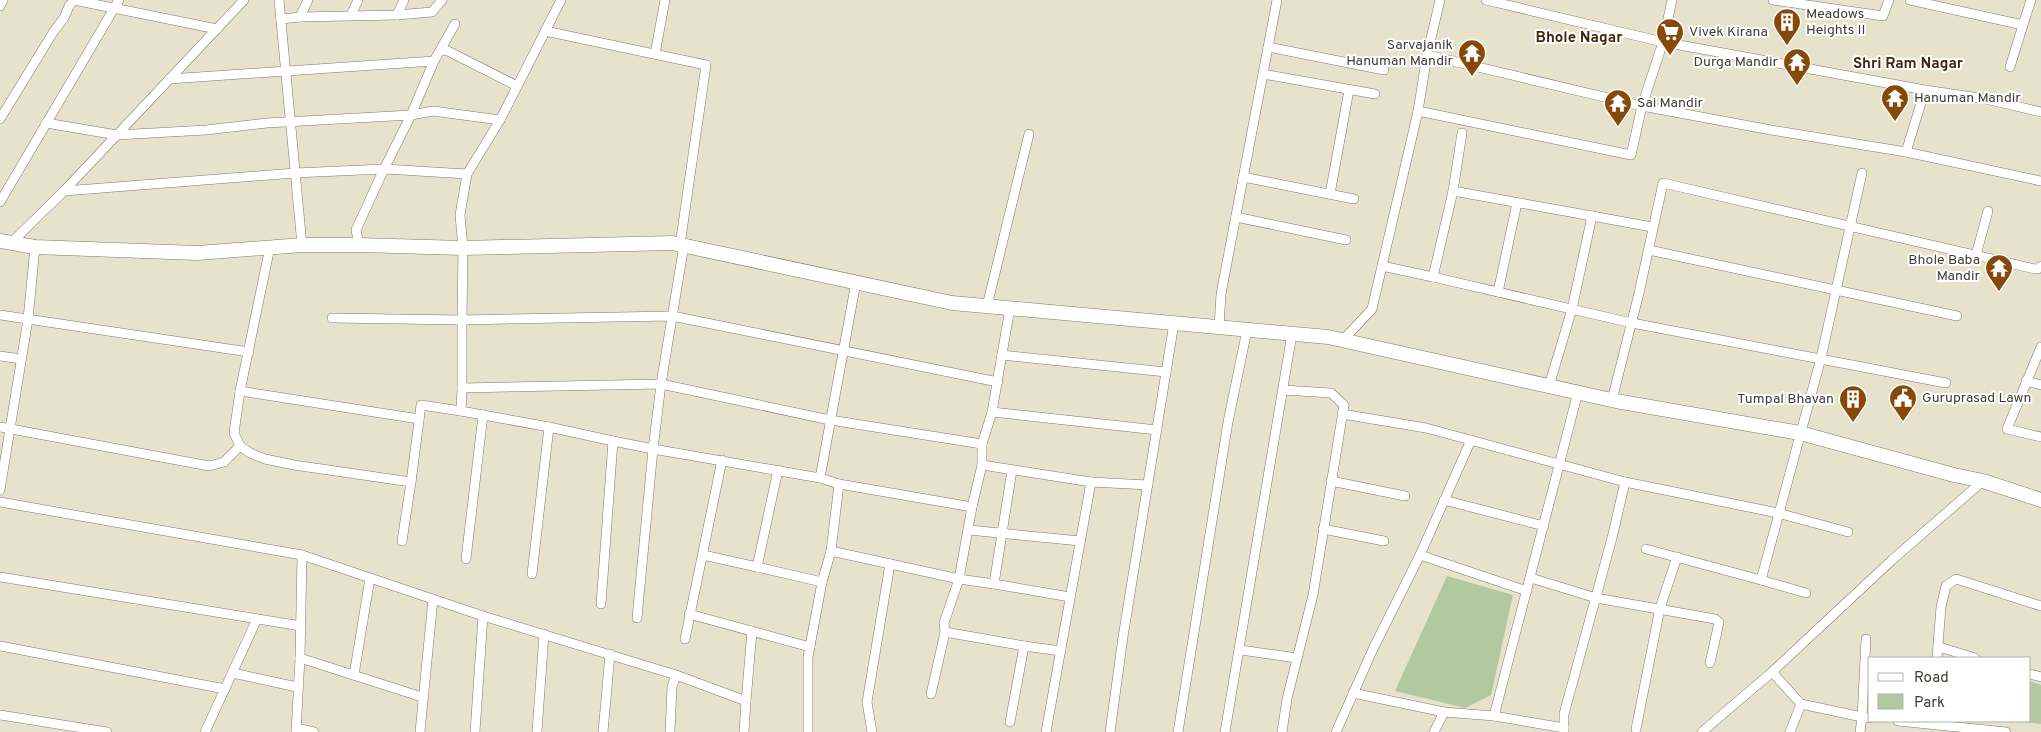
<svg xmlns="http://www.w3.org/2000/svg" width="2041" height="732" viewBox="0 0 2041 732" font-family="Overpass,sans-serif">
<rect width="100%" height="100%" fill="#e7e2cc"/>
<g fill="#b2c8a0">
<polygon points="1447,576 1513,595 1491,695 1465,708 1395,691"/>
<polygon points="2030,681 2041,685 2041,724 2015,721 2030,721"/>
</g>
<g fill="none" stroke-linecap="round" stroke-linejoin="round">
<g stroke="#7d7965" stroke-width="10">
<g id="street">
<polyline points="74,0 217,29"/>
<polyline points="279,0 302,245"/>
<polyline points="561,0 500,120 467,174 460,215 463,248 462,320 672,316 998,382"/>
<polyline points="1486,0 1663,42 1672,0"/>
<polyline points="1773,0 1883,16 1889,0"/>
<polyline points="1910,0 2023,25 2031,0"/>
<polyline points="0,6 3,0"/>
<polyline points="351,15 358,0"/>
<polyline points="397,15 432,12 442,0"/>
<polyline points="300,17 397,15 404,0"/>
<polyline points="281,19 300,17 308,0"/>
<polyline points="545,31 706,65 680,245"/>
<polyline points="1268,47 1384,70"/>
<polyline points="442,50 448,51 517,86"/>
<polyline points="655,54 665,0"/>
<polyline points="2010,67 2023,25"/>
<polyline points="1263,74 1375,94"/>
<polyline points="169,79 434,61"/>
<polyline points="1418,111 1631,155 1642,106 1427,55"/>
<polyline points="2041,112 1986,99 1925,90 1663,42 1642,106 1771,130 1906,152 2041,181"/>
<polyline points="0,119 54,31 64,18 69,6 74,0"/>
<polyline points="46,123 117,135 206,130 267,123 411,115 434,61 455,24"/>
<polyline points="1906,152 1925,90"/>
<polyline points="1243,177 1354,199"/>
<polyline points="64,191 295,173 384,169 467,174"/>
<polyline points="1453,191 1462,133"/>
<polyline points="1330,194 1349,90"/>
<polyline points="0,202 119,0"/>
<polyline points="1592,216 1652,227"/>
<polyline points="1236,217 1346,240"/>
<polyline points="11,243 64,191 244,0"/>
<polyline points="359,245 356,230 384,169 411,115 433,111 500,120"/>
<polyline points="270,247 240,391 234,433 240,446 250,453 265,459 294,465 411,482 421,405 461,411"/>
<polyline points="1649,250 1957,316"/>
<polyline points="1976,255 1988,211"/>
<polyline points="1382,266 1433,277"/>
<polyline points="856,282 820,478 839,484 831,551 959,579 972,507 982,465"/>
<polyline points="1498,292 1517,203"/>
<polyline points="987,306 1029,134"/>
<polyline points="0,315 249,352"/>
<polyline points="332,318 462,320 462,388 661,384 830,420 982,444"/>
<polyline points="1219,327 1221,294 1277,0"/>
<polyline points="1343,340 1372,309 1418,111 1427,55 1440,0"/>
<polyline points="2041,347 2007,429 2041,437"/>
<polyline points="1002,355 1166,372"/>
<polyline points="0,356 21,359"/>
<polyline points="2026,381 2041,385"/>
<polyline points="1549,386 1572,309 1592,216 1453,191 1433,277 1632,323 1946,383"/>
<polyline points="462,388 461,411 549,427"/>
<polyline points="240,391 419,419"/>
<polyline points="1612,400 1639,293 1663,183 2035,269 2038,269 2041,266"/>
<polyline points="992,412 1010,308"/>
<polyline points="1342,414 1426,428 1625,482"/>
<polyline points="0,427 209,466 224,462 240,446"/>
<polyline points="778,470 757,567 822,582"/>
<polyline points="1012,470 994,584 1070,597"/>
<polyline points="1331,481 1405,496"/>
<polyline points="1091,482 1148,485"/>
<polyline points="839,484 972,507"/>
<polyline points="0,490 28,319 35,247"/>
<polyline points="1444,500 1544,526"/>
<polyline points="0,502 302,555 483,616 676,675 746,701 752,631"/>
<polyline points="1323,529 1384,541"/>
<polyline points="969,530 1080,541"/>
<polyline points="402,541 411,482"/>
<polyline points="1646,549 1761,580 1821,358 1862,173"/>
<polyline points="703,555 757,567"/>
<polyline points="1420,555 1527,591"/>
<polyline points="466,559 483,415"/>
<polyline points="532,574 549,427 613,441"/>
<polyline points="0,577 301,626"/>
<polyline points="1531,578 1596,598 1715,619 1719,622 1718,627 1710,663"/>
<polyline points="1761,580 1806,593"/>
<polyline points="601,604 613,441 653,449 661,384 684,245"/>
<polyline points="689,614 810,647"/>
<polyline points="637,618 653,449 820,478"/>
<polyline points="945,632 1024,646"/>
<polyline points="685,639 722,460"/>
<polyline points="0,646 225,689"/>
<polyline points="1939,647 1975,658"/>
<polyline points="1241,650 1297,658"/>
<polyline points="300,658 422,697"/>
<polyline points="1937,658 1941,607 1946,586 1956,579 2041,606"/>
<polyline points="1772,672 1801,704 1862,717 1866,639"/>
<polyline points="233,673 297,687"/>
<polyline points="2030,674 2041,677"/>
<polyline points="354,675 370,578"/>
<polyline points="1353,693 1444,712"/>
<polyline points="931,694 945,632 944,623 959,579 994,584"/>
<polyline points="0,715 107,732"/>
<polyline points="1494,716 1564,728"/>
<polyline points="1898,721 2006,732"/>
<polyline points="1010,722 1024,646 1061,651"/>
<polyline points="296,728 314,732"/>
<polyline points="1636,729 1660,608 1677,557"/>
<polyline points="205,732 257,619"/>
<polyline points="296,732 300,658 302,555"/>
<polyline points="420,732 433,599"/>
<polyline points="475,732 483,616"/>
<polyline points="537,732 544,634"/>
<polyline points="603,732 610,654"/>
<polyline points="670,732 672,687 676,675"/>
<polyline points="744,732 746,701"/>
<polyline points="808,732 808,657 822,582 831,551"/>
<polyline points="872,732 867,702 890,564"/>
<polyline points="1046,732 1091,482 982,465 982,444 992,412 1157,430"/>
<polyline points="1110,732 1123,637 1174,323"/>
<polyline points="1178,732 1228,422 1247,330"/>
<polyline points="1225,732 1292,334"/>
<polyline points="1282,732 1287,699 1313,595 1344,405 1331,393 1283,390"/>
<polyline points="1336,732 1373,649 1420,555 1471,440"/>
<polyline points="1434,732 1444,712 1494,716 1578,392"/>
<polyline points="1564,732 1564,714 1612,538 1625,482 1778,513 1848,532"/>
<polyline points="1702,732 1772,672 1892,560 1983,481"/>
<polyline points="1790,732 1801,704"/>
<polyline points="1860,732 1862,717 1870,718"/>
</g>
</g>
<g stroke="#7d7965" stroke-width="15">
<polyline id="secondary" points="0,241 35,247 197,253 302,245 359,245 463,248 672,243 952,303 1328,337 1616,401 1800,433 1954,475 1983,481 2041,500"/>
</g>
<use href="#street" stroke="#fff" stroke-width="9"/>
<use href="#secondary" stroke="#fff" stroke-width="14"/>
</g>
<defs>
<g id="building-pin" transform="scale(1.4375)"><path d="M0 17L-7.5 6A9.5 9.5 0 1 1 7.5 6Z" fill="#87490a" stroke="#fff"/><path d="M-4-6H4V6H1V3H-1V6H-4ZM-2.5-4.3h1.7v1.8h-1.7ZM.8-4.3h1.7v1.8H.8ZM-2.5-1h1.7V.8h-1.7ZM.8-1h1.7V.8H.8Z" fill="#fff"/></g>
<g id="supermarket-pin" transform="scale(1.4375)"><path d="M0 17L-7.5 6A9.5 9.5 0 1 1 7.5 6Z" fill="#87490a" stroke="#fff"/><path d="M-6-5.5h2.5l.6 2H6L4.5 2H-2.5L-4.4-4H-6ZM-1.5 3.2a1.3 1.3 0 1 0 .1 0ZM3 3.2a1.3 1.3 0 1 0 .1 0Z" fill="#fff"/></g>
<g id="temple-pin" transform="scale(1.4375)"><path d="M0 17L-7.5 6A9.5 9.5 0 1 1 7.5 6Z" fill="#87490a" stroke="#fff"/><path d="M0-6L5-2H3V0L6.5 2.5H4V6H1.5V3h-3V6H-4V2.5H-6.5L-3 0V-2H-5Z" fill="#fff"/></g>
<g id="civic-pin" transform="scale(1.4375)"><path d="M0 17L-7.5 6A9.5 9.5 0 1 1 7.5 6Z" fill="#87490a" stroke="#fff"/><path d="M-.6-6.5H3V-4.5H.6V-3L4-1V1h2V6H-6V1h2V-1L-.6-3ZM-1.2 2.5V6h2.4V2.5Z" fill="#fff"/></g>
</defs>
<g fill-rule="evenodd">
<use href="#building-pin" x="1787" y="22"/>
<use href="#supermarket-pin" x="1670" y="32"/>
<use href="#temple-pin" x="1472" y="53"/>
<use href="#temple-pin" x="1797" y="62"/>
<use href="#temple-pin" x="1895" y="98"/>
<use href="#temple-pin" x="1618" y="103"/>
<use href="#temple-pin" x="1999" y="268"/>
<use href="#civic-pin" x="1903" y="398"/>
<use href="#building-pin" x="1853" y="399"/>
</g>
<g text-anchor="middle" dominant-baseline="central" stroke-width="4" stroke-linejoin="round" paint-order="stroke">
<g font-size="14" fill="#3f3d34" stroke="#fff" text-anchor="start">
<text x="1806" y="14">Meadows<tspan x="1806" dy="16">Heights II</tspan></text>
<text x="1689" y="32">Vivek Kirana</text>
<text x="1453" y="45" text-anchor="end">Sarvajanik<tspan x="1453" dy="16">Hanuman Mandir</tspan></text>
<text x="1778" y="62" text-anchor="end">Durga Mandir</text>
<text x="1914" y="98">Hanuman Mandir</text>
<text x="1637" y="103">Sai Mandir</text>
<text x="1980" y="260" text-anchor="end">Bhole Baba<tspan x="1980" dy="16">Mandir</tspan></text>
<text x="1922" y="398">Guruprasad Lawn</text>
<text x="1834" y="399" text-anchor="end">Tumpal Bhavan</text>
</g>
<g font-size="15" font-weight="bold" fill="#45260c" stroke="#fff">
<text x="1579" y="38">Bhole Nagar</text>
<text x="1908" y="64">Shri Ram Nagar</text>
</g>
</g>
<rect x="1868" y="657" width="162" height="65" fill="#ffffff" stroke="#b2b1ae"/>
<rect x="1878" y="673" width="25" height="8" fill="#ffffff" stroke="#b2b1ae"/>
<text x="1914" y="682" font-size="15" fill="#3f3d34">Road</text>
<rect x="1878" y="694" width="25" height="15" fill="#b2c8a0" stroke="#b2b1ae"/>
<text x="1914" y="707" font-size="15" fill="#3f3d34">Park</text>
</svg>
